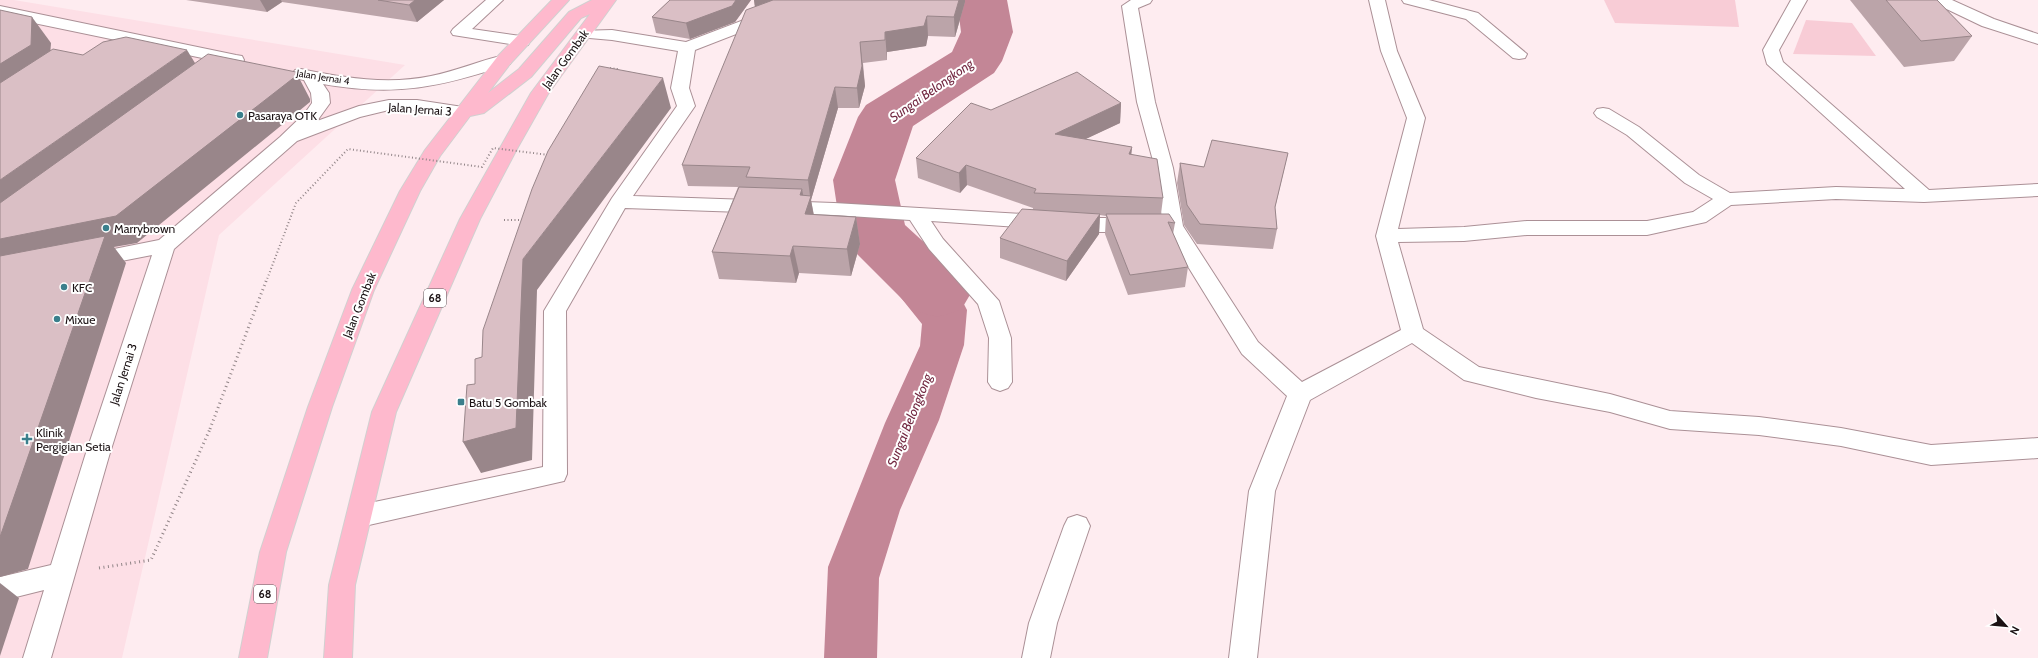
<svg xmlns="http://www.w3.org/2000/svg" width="2038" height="658" viewBox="0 0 2038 658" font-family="Cabin,sans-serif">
<rect width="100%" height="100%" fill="#feecf0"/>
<polygon fill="#fddfe6" points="0,0 14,0 405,65 219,235 122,658 0,658"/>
<g fill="#f8ccd6">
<polygon points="1604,0 1735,0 1739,27 1615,23"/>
<polygon points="1806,20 1852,23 1876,56 1793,54"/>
</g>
<polygon fill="#c38696" points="840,222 897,222 923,254 952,281 967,310 964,345 939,420 900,510 879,578 877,658 824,658 828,567 885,423 920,346 922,324 865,253 863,239"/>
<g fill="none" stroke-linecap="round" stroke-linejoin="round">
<polygon fill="#c38696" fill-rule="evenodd" points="957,0 1007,0 1013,32 1002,61 994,73 913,126 895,180 905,225 961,276 971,293 961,310 937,317 913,310 851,248 841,233 833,180 858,117 866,105 952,52 961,32"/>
<g stroke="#ab9096" stroke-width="2">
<g id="minor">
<polygon points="486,0 503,0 472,29 528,37 530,41 528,45 522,46 453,35 451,32 453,29"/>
<polygon points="786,0 804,0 790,13 695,50 689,88 695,106 633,196 834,203 1092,218 1134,218 1141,220 1144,225 1141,230 1134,232 1092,232 931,221 943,239 999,301 1011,338 1012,382 1008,388 1000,391 992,388 988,382 989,338 978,304 929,249 910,220 834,215 625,208 566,311 567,474 564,481 360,527 351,524 347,516 351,508 360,505 543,467 544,311 612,198 677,106 671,88 678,51 612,40 578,37 576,34 578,31 612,30 686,42 778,7"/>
<polygon points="1131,0 1152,0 1150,3 1138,8 1155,102 1173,168 1183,226 1258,342 1302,382 1401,330 1376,236 1407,118 1381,51 1369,0 1385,0 1397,51 1425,118 1398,229 1464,227 1527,221 1647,221 1693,212 1713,199 1685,183 1627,135 1597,117 1594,113 1597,109 1603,108 1609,109 1639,127 1699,175 1730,193 1836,187 1905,189 1767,64 1763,50 1791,0 1807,0 1779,50 1783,62 1929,190 2038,184 2038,196 1924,202 1836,199 1731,205 1706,222 1647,235 1527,235 1464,241 1398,242 1423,329 1479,367 1610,394 1670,411 1759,417 1841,428 1931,445 2038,438 2038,458 1931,465 1841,446 1759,435 1670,429 1610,412 1536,398 1464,380 1412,343 1310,400 1275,491 1257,658 1229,658 1249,491 1287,396 1242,354 1163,226 1155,168 1137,102 1122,6"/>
<polygon points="1402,0 1429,0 1478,13 1527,54 1525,58 1519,59 1513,58 1466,19 1404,3"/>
<polygon points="1932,0 1952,0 1994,19 2038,34 2038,44 1982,26 1934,3"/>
<polygon points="0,6 236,55 242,56 244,60 242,64 236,65 0,16"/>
<path d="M504,55l6,1 2,4 -2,4c-69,23 -114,33 -187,20l6,9 1,10 -13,18 42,-15 30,-6h28l46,7 6,1 3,4 -3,4 -6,1 -46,-7h-28l-29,7 -63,24 -123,108 -65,207 -58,202h-28l21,-68 -44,11v-24l51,-12 34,-109 67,-201 -61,12 -7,-2 -3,-5 3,-5 75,-15 121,-103 25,-24 7,-10 -1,-10 -7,-13 -9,-2 -3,-4 3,-4 6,-1c43,9 87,16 130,7 25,-5 48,-15 73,-21z"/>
<polygon points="1077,515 1086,518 1090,526 1057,623 1050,658 1022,658 1029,623 1064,526 1068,518"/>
</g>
</g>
<g stroke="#d1d0d0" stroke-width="2">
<polygon id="major" points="552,0 569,0 510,64 488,93 519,69 569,12 592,0 616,0 548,94 518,147 480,219 396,412 355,585 352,658 324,658 329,585 372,412 460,219 531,93 590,14 581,18 531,77 484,113 470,116 440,156 420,191 374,290 332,407 286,552 267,658 239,658 260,552 308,407 352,290 400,191 425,150 498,56"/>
</g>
<polyline stroke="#928588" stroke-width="2" stroke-dasharray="1 2.5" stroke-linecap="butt" points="504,220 523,220"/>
<polyline stroke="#928588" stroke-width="3" stroke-dasharray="1 3.5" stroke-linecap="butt" points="99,568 151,560 210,429"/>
<use href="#minor" fill="#fff" fill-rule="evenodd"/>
<use href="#major" fill="#feb9cd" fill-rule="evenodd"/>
<g stroke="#928588" stroke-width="2" stroke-dasharray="1 2.5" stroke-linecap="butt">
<polyline points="610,68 617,69 615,72"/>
<polyline points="266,282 296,203 348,149 482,167 493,148 549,155"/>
</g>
<polyline stroke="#928588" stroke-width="3" stroke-dasharray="1 3.5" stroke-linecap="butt" points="210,429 266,281"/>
</g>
<g fill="#bba4a9">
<polygon points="186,0 444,0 417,22 282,2 267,12"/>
<polygon points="670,0 751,0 735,22 690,39 656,33 652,17"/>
<polygon points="754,0 965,0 965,2 955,37 928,36 926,46 887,52 887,60 863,63 865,86 859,108 838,108 811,200 814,215 856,217 860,244 851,276 799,273 796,283 719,279 712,252 738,187 688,186 682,165 755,7"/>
<polygon points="1850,0 1937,0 1972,36 1954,61 1904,67"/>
<polygon points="1121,103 1120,123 1085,139 1132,147 1131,155 1163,198 1161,214 1175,223 1173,234 1188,267 1185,287 1128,295 1105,234 1106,216 1100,215 1099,234 1066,281 1000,258 1000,238 1033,209 1033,208 967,185 960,193 918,178 916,158 991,110"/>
<polygon points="1288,153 1275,208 1277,229 1273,249 1197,244 1184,225 1177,183 1180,163 1204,167"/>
</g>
<g fill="#99868a">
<polygon points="260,0 281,0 282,2 267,12"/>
<polygon points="415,0 444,0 417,22 409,5"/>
<polygon points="736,0 751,0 735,22 690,39 686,23"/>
<polygon points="754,0 784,0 756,14"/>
<polygon points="959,0 965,0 965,2 955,37 954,17"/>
<polygon points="927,16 928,36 926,46 887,52 887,60 885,32"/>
<polygon points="32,17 51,43 49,71 0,103 0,64"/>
<polygon points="860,42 865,86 859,108 857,88"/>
<polygon points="187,50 203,76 0,223 0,180"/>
<polygon points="296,72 310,99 310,102 137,243 114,247 126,263 28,569 0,577 0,239"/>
<polygon points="663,78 671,108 537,290 532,460 481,473 463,442 523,259"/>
<polygon points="835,87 838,108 811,200 815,223 809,241 800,195 802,189 806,210 810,196 808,180"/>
<polygon points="1121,103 1120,123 1054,154 1055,134"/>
<polygon points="1132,147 1130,167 1129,154"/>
<polygon points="966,165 967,185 960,193 959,173"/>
<polygon points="1100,214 1099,234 1066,281 1067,261"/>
<polygon points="856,217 860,244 851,276 847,249"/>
<polygon points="793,246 799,273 796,283 790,256"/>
<polygon points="0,583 19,598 0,656"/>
</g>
<g fill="#dabfc5" stroke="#99868a">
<polygon points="378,0 415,0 409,5"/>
<polygon points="670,0 736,0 732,6 686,23 652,17"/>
<polygon points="773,0 959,0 954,17 927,16 924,26 885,32 885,40 860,42 862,66 857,88 835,87 808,180 746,177 750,167 682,165 746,10"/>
<polygon points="1886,0 1937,0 1972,36 1921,41"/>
<polygon points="0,10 32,17 31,45 0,64"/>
<polygon points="126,37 187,50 0,180 0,83 53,49 83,55 103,42"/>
<polygon points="208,54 296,72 296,76 116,216 0,239 0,203"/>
<polygon points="599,66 663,78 523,259 516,428 463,442 467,385 475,384 475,359 482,357 483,330 532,189 548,151"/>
<polygon points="1077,72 1121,103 1055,134 1132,147 1129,154 1157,159 1163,198 1034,193 1036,189 966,165 959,173 916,158 971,103 991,110"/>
<polygon points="1212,140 1288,153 1275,207 1277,229 1200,224 1187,205 1180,163 1204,167"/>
<polygon points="739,187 802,189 800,195 811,196 805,214 856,217 847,249 793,246 790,256 712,252"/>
<polygon points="1022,209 1100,214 1067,261 1000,238"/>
<polygon points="1106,214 1169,214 1175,223 1168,222 1188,267 1130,275"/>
<polygon points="105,236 0,537 0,256"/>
</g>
<g fill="#3a7f8c" stroke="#fff" stroke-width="1.5">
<circle cx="240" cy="115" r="4"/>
<circle cx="106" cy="228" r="4"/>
<circle cx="64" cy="287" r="4"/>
<circle cx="57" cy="319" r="4"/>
<rect x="457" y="398" width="8" height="8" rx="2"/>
<path d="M25 433h4v4h4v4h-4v4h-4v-4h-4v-4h4z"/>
</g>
<g text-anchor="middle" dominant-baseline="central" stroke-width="4" stroke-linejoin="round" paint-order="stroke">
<g font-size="10" fill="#1b1214" stroke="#fff">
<text transform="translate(323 77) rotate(9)">Jalan Jernai 4</text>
</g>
<g fill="#fff" stroke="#5f595a" stroke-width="1">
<rect x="424" y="289" width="22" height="18" rx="3"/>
<rect x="254" y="585" width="22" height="18" rx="3"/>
</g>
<g font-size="11" font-weight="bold" fill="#1b1214">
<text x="435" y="298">68</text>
<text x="265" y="594">68</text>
</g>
<g font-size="12" fill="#1b1214" stroke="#fff">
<text transform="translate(565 59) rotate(-54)">Jalan Gombak</text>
<text transform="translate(420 109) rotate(4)">Jalan Jernai 3</text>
<text transform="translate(359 305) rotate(-68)">Jalan Gombak</text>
<text transform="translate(123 374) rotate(-72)">Jalan Jernai 3</text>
</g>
<g font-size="12" fill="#1b1214" stroke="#fff" text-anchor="start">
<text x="248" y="115">Pasaraya OTK</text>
<text x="114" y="228">Marrybrown</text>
<text x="72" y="287">KFC</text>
<text x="65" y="319">Mixue</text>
<text x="469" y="402">Batu 5 Gombak</text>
<text x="36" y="432">Klinik<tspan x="36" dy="14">Pergigian Setia</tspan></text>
</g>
<g font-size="13" font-style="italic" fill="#732942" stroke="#fff">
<text transform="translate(931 90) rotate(-35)">Sungai Belongkong</text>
<text transform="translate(909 420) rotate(-68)">Sungai Belongkong</text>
</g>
</g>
<g transform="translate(2006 626) rotate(117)" stroke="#ffffff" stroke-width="3" paint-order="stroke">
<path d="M0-3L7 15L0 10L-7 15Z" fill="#1b1214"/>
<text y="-6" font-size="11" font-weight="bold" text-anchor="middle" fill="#1b1214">N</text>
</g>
</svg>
